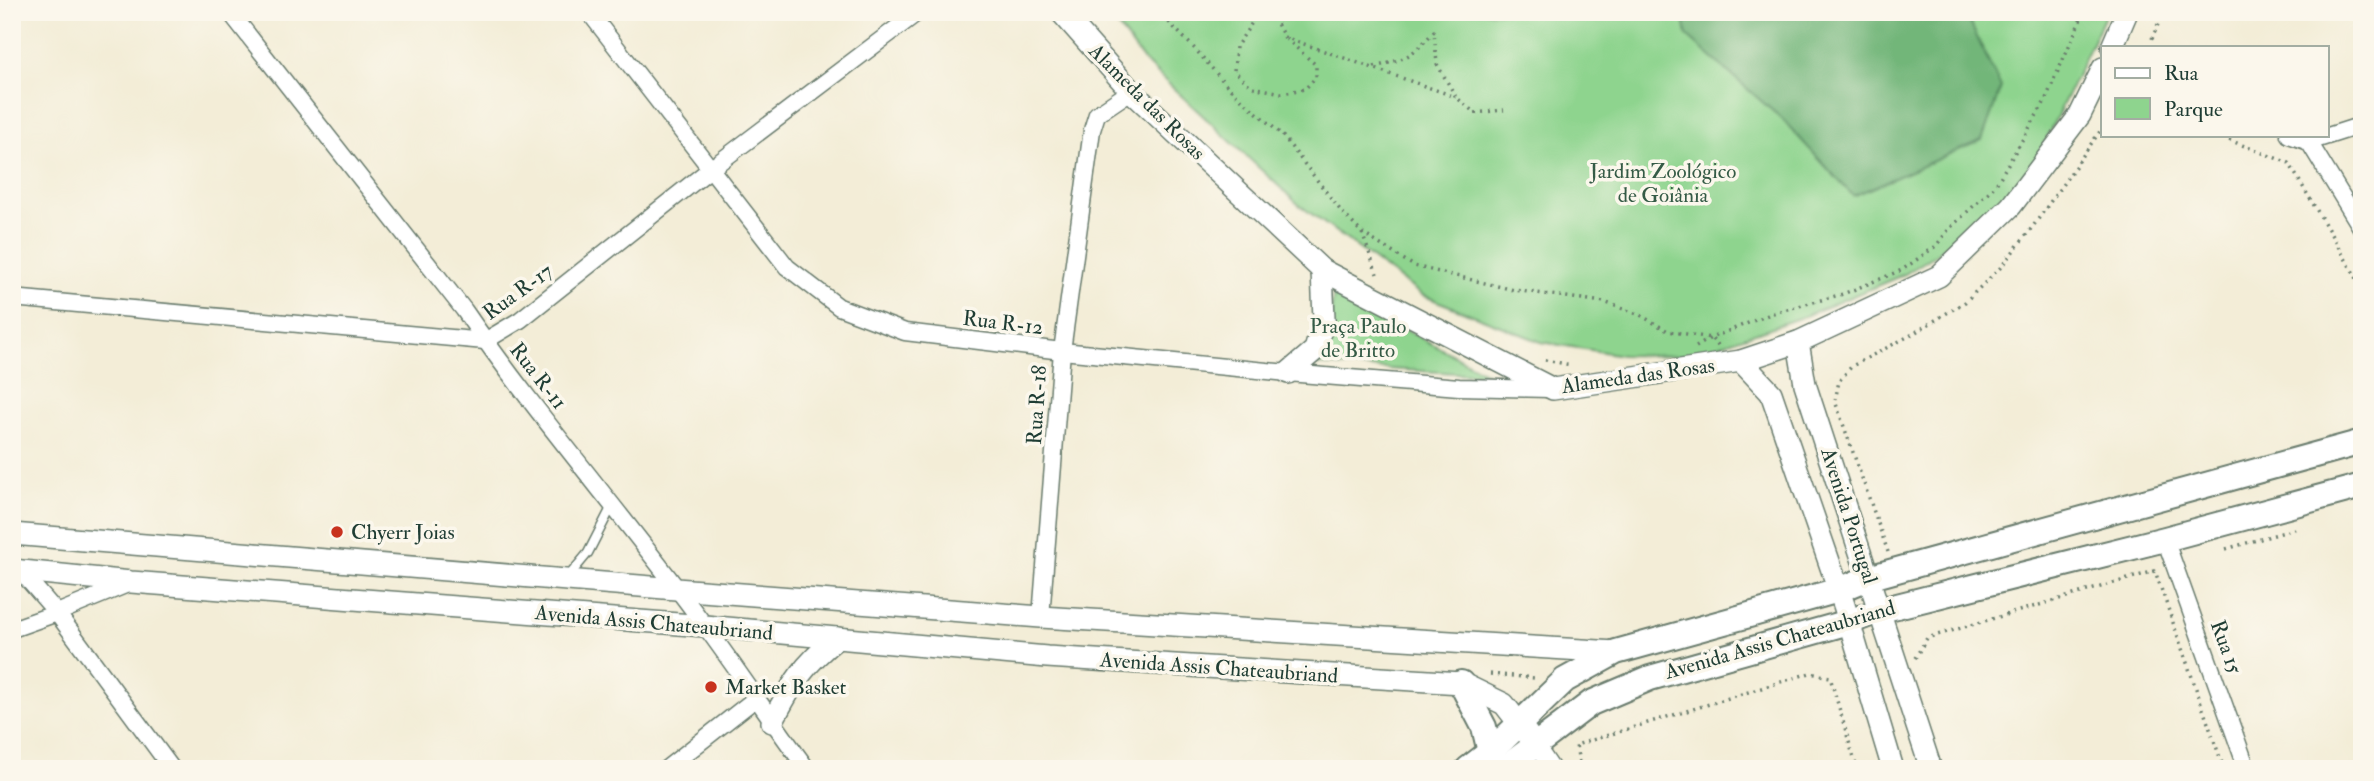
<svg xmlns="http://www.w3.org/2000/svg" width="2374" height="781" viewBox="0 0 2374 781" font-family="'IM FELL Double Pica',serif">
<rect width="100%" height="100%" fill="#fbf7ec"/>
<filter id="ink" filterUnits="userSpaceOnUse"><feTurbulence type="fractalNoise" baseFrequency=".0143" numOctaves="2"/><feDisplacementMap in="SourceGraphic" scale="14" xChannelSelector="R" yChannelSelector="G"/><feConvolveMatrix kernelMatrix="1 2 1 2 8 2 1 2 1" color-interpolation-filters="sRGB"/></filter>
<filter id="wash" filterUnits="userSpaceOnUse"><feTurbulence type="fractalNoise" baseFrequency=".00686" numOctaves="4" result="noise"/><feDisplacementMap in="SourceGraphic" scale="28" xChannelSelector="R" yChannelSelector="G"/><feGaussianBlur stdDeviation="1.57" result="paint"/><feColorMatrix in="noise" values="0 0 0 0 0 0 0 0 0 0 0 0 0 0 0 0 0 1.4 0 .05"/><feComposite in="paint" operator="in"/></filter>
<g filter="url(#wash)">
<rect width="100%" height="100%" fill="#f3edd7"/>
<g fill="#8ed48e" stroke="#568861" stroke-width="2">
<polygon points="1107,12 2107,12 2036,161 1992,209 1935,255 1905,274 1805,316 1688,356 1622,355 1541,342 1422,295 1298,204 1145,62"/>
<polygon points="1334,291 1490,375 1318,365 1329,329"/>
</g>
<polygon fill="#72b679" stroke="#487a56" stroke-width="2" points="1683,12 1965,12 2001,87 1982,140 1853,196 1783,120 1687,36"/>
</g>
<g filter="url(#ink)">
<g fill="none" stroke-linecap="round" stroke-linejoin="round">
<g stroke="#697b6d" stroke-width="11">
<polyline id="lane" points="568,577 588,553 612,506"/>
</g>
<g stroke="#697b6d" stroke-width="19">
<g id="street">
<path d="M230,12l234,298c75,109 163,209 241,316 35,47 67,96 102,143"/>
<polyline points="589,12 787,267 839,307 905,332 1062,351 1288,373 1459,387 1550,389"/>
<polyline points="2289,135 2309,142"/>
<polyline points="2309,142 2362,229"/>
<polyline points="2309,142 2362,125"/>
<polyline points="12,298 485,341 520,320 709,170 918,12"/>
<polyline points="2165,539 2247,769"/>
<polyline points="18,568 57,613 172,769"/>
<polyline points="1041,617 1062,351 1092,130 1097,114 1131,91"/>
<polyline points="12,629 57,613 130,583"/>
<polyline points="1535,744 1552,769"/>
<polyline points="666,769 755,699"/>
</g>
</g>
<g stroke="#697b6d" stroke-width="24">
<g id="secondary">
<polyline points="1061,12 1131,91 1322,270 1553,389 1741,361 1798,342 1939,276 2011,206 2080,115 2103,68"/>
<polyline points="2112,47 2127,12"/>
<polyline points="1798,342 1805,384 1931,769"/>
<polyline points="1741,361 1771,393 1844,605 1893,769"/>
<polyline points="1288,373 1315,350 1324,319 1322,270"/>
<polyline points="12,534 676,589 1041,617 1616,652"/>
<polyline points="12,570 131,582 705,626 1047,657 1461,683 1504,704 1535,744"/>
<path d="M772,722c20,-38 31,-57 65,-84"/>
</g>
</g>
<g stroke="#697b6d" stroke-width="28">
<g id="primary">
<polyline points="1461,683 1484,727 1490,752"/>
<polyline points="1468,769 1490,752 1565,680 1616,652 1839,590 1868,578 2362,442"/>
<polyline points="1504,769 1591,703 1650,678 1849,622 1881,610 2165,539 2362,486"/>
</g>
</g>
<g stroke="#697b6d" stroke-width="3.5" stroke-dasharray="2 5" stroke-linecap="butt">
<polyline points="1159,12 1196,50 1230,89 1282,135 1341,211 1362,233 1414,266 1514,290 1604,302 1640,315 1668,331 1711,338 1718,346"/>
<polyline points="1226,12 1234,15 1253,12"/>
<polyline points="1259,12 1236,47 1234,71 1252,87 1282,93 1305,89 1316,77 1316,65 1284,37"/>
<polyline points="1271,12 1284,37 1456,97"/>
<polyline points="2152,39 2163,12"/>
<path d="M1374,67c32,-8 39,-11 60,-36l3,33 19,33 19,16 29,-3"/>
<polyline points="2216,135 2289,163 2362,287"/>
<polyline points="1362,233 1377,274"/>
<polyline points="1696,347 1711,338 1773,313 1843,294 1902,270 1936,246 1949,229 1995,186 2044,103 2084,12"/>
<polyline points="1545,360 1571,365"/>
<polyline points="2226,549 2298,528"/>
<polyline points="1888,552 1835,401 1839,381 1852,366 1911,335 1965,302 2000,268 2034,225 2103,127"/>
<polyline points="1915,658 1927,638 2155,571 2224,769"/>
<polyline points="1490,674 1535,678"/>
<polyline points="1580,769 1576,745 1810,673 1830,677 1857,769"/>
</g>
<use href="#lane" stroke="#fff" stroke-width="8"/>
<use href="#street" stroke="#fff" stroke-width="16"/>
<use href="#secondary" stroke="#fff" stroke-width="21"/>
<use href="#primary" stroke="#fff" stroke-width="24"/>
</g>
</g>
<g fill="#c8321e" stroke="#fbf7ec" stroke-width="2.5">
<circle cx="337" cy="532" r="7"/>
<circle cx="711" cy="687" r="7"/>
</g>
<g text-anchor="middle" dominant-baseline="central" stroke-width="7" stroke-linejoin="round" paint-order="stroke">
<g font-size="21" fill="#1f3d34" stroke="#fbf7ec">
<text transform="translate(1147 102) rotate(45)">Alameda das Rosas</text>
<text transform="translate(518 292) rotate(-36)">Rua R-17</text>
<text transform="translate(1003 323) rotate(7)">Rua R-12</text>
<text transform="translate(538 376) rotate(52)">Rua R-11</text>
<text transform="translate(1638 376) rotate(-8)">Alameda das Rosas</text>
<text transform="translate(1037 405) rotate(-86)">Rua R-18</text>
<text transform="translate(1849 516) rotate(72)">Avenida Portugal</text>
<text transform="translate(654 623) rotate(5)">Avenida Assis Chateaubriand</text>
<text transform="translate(1780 640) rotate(-16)">Avenida Assis Chateaubriand</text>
<text transform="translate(2226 647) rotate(70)">Rua 15</text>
<text transform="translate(1219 668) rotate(4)">Avenida Assis Chateaubriand</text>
</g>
<g font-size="21" fill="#355b46" stroke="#fbf7ec">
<text x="1663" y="171">Jardim Zoológico<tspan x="1663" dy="24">de Goiânia</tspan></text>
<text x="1358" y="326">Praça Paulo<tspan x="1358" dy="24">de Britto</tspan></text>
</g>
<g font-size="21" fill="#1f3d34" stroke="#fbf7ec" text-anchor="start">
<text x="351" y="532">Chyerr Joias</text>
<text x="725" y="687">Market Basket</text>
</g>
</g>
<rect width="2374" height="781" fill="none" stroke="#fbf7ec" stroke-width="42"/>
<rect x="2101" y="46" width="228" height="91" fill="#fbf7ec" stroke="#a3ada2" stroke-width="2"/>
<rect x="2115" y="68" width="35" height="10" fill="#ffffff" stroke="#a3ada2" stroke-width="2"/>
<text x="2164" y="80" font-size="21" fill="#1f3d34">Rua</text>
<rect x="2115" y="98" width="35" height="21" fill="#8ed48e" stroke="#a3ada2" stroke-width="2"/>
<text x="2164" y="116" font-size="21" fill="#1f3d34">Parque</text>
</svg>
